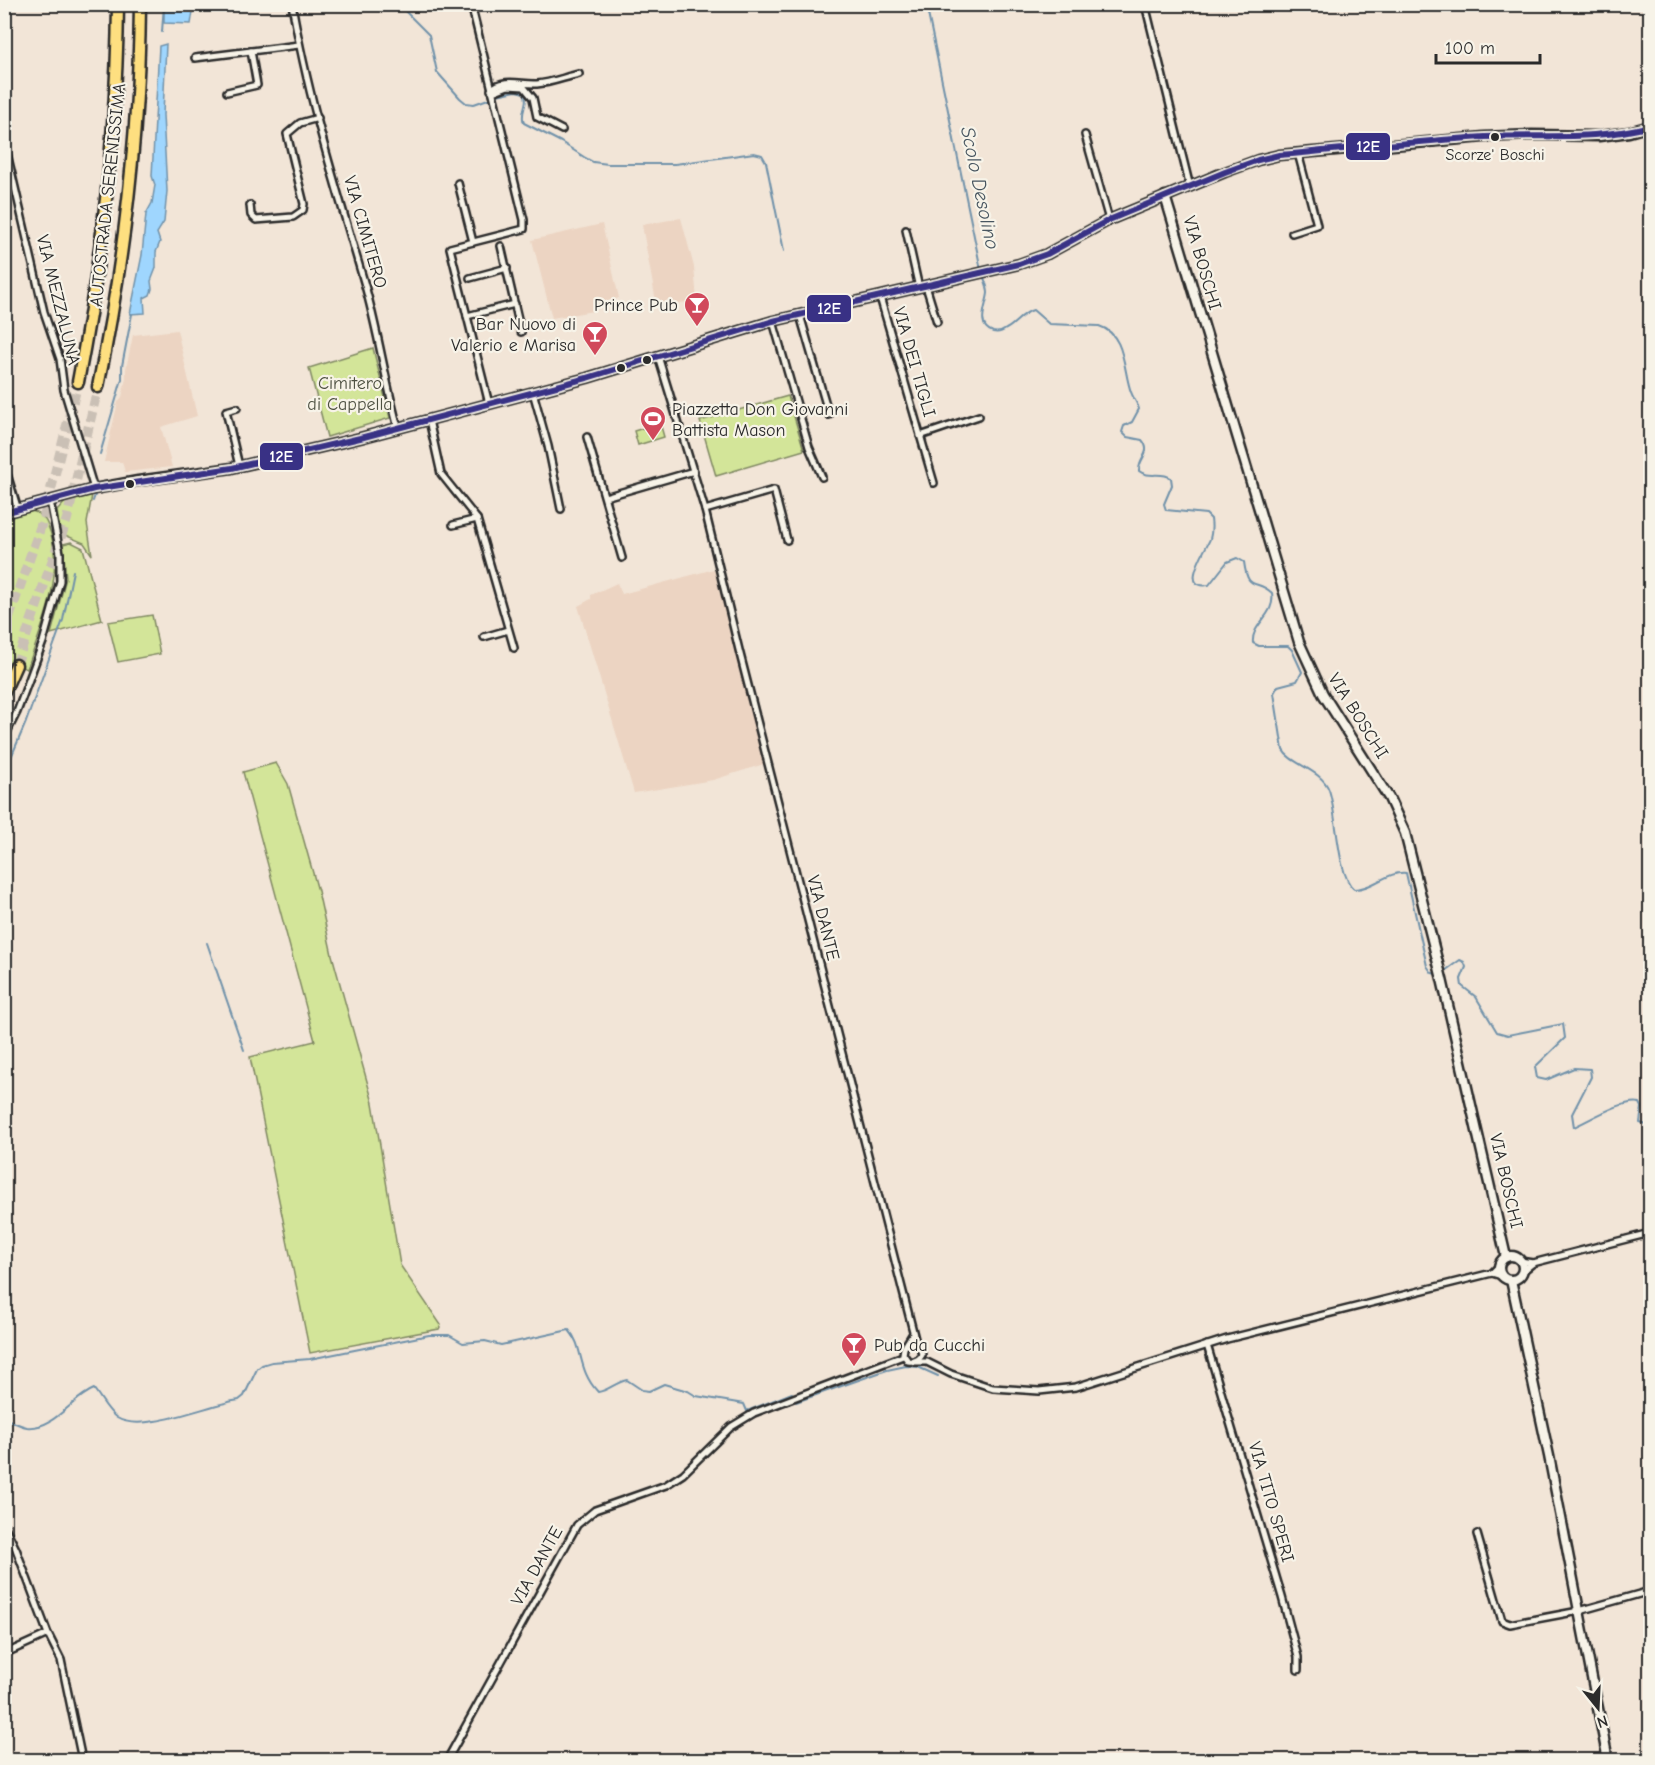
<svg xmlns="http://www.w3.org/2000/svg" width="1655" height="1765" viewBox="0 0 1655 1765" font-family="'Comic Neue',sans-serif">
  <rect width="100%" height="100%" fill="#f2e5d7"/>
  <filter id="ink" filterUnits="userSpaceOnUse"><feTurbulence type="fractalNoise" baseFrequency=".0167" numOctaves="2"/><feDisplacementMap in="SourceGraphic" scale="12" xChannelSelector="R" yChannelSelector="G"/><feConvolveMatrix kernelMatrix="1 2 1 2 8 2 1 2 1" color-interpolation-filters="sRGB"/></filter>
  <g filter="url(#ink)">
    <g fill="#ecd4c2">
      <polygon points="681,218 694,267 697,300 657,307 642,225"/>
      <polygon points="602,224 619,298 604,302 593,311 552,318 532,240"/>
      <polygon points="177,330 197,416 161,427 172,467 125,472 122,462 104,462 118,402 122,397 126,378 126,369 133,335"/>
      <polygon points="714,569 764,764 713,780 634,793 578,606 591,599 591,595 617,583 622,594"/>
    </g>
    <g fill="#d3e599" stroke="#7f8862" stroke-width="1.5">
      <polygon points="373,348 390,418 327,437 309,368"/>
      <polygon points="788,396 804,450 716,476 700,421"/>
      <polygon points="660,423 664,437 638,445 634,431"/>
      <polygon points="92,495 87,523 92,555 84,543 60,533 57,511 66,501"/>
      <path d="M32,511C45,515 47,522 51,534C63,581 42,625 27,669L5,660V518Z"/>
      <polygon points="71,542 83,548 102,620 51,634 66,578 63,544"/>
      <polygon points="152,615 160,654 118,662 108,622"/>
      <polygon points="276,763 288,784 318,891 332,955 373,1103 400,1265 441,1325 439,1329 310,1353 250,1057 315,1041 243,772"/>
    </g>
    <g fill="#9fd6fe" stroke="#7192aa" stroke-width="1.5">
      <polygon points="164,5 194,5 191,24 164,23"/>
      <polygon points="166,44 163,115 167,191 164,222 157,233 160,242 156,252 156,268 151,281 152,289 150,295 144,298 145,313 130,314 142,255 146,214 152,203 155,185 152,176 159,46"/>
    </g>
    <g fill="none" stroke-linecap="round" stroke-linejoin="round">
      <g stroke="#7192aa" stroke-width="2">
        <polyline points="406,4 404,10 429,35 437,72 460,98 466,103 474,104 491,98"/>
        <polyline points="926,4 981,270"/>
        <polyline points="162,32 164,4"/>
        <path d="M497,95L516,91L524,93C530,103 519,112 524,123L561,142L584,157L593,162L608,164H675L754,153L762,155L766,162L784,251"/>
        <path d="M983,275C985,281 988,287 988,293C987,305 975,326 993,332C997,333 1002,332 1006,329C1016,324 1022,313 1033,310L1049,324L1099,326C1126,334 1123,371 1131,392C1133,398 1137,402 1139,409L1132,422L1124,426L1122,432L1127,437L1142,440C1153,453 1138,458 1139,471C1149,479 1161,471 1171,478L1172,485L1164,504L1166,510L1206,514L1211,519C1212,526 1212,532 1210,539C1206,549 1178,590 1209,585L1227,562L1237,558L1244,562C1248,593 1256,578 1272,593C1276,616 1251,623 1253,643L1259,646H1288L1292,650L1302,672L1297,681L1278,686L1274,693L1283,750C1290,764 1321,769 1329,790C1337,812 1337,876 1354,889C1373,889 1387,871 1406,873L1427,966L1432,973L1437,974"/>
        <polyline points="100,454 122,379 122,366 132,314"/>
        <polyline points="93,501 95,495"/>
        <polyline points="4,774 26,722 63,620 73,571"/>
        <polyline points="207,943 244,1050"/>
        <path d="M1442,973L1460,960L1464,962L1466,967L1461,979L1462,986L1476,997L1497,1032L1508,1035L1563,1024L1565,1038L1535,1067L1537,1078L1546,1080L1574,1068L1590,1069L1591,1077L1572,1114L1574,1127C1590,1120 1623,1099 1640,1103L1642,1107L1640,1123L1650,1126"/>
        <polyline points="796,1402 887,1370 906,1366 918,1367 938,1376"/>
        <path d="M4,1418C12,1421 20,1426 27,1427C54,1430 71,1398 94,1389C101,1398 108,1412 117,1418C143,1434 209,1404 239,1400L244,1396L257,1369L262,1365L272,1362L310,1359L429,1335H449L463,1343L485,1341L501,1345L569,1330C584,1347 577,1370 598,1392C608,1391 616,1382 627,1380L642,1390L649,1391L664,1384L688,1391L696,1396L744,1404L747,1411L792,1393"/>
      </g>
      <g stroke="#cac0b5" stroke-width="10" stroke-dasharray="10 5" stroke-linecap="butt">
        <polyline points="4,632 44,517 78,382"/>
        <polyline points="16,665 67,519 98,387"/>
      </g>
      <defs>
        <g id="street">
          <path d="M292,4C308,99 337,190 364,282C378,330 385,380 398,428"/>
          <polyline points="471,4 524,220 524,229 450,248 489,404"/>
          <polyline points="1145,4 1190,187"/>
          <polyline points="195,58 299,45"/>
          <path d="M491,90C504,77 521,85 537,84C551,83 565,77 579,74"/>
          <polyline points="227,92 257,85 251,51"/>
          <polyline points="493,92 508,86 524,87 533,98 537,117 562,130"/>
          <polyline points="4,116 6,149 44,312 60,359 64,390 94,489"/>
          <polyline points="1085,135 1109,220"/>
          <polyline points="458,183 473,242"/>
          <polyline points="250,205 251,215 256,220 293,217 303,210 304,204 287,134 300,123 318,118"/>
          <polyline points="906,230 919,288"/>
          <polyline points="1292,233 1317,225 1298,153"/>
          <polyline points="501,246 521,332"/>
          <polyline points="470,278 507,268"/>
          <polyline points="926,286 937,322"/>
          <polyline points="880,297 934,483"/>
          <polyline points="800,315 829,415"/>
          <polyline points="467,316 515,304"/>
          <polyline points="773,321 809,447 822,477"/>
          <polyline points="658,356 705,510 739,650 916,1343"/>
          <polyline points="533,392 548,446 561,509"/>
          <polyline points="237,408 226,411 239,466"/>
          <polyline points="429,420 441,474 477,519 514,648"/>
          <polyline points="920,436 979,416"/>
          <polyline points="587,437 622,558"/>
          <polyline points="4,464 18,510"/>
          <polyline points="605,497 694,471"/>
          <polyline points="705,510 774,490 787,540"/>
          <polyline points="453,525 477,519"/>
          <polyline points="484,637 508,630"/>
          <polyline points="4,738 17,712 43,642 60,581 60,553 50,501"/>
          <polyline points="1520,1261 1533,1263 1650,1233"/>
          <polyline points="1523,1271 1533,1263"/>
          <polyline points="1492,1273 1502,1276"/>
          <path d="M906,1345L912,1343L920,1346L922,1355C919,1360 915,1362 908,1361L903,1354L904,1348L913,1333"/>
          <polyline points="1207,1345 1282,1597 1298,1657 1298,1670"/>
          <polyline points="914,1362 927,1362 951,1374 993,1388 1039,1391 1076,1387 1227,1339 1492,1273 1499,1266"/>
          <polyline points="4,1525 16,1549 48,1634"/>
          <polyline points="1477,1534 1502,1621 1510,1624 1579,1611 1650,1591"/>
          <polyline points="4,1654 48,1634 61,1660 82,1760"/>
          <polyline points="447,1760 577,1525 595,1510 666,1485 683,1474 731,1427 754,1413 903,1356"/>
        </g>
        <g id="secondary">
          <polyline points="1165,196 1299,642 1323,694 1389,798 1405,833 1442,979 1506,1257"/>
          <polyline points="4,513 94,489 138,481 232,468 360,438 587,378 773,321 1019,264 1047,254 1109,220 1225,172 1258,160 1279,155 1484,137 1532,135 1599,136 1629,132 1650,126"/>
          <circle cx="1511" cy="1268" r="12"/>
          <polyline points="1511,1280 1549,1456 1608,1760"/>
        </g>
        <g id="highway">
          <path d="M78,382C102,257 117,132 118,4"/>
          <path d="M98,387C124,261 139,133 140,4"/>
          <polyline points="4,692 16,665"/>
        </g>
      </defs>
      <use href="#street" stroke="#2b2b2b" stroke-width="10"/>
      <use href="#secondary" stroke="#2b2b2b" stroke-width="13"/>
      <use href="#highway" stroke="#2b2b2b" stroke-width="15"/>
      <use href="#street" stroke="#f7f3e8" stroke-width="5"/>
      <use href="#secondary" stroke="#f7f3e8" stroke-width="8"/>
      <use href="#highway" stroke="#fedf80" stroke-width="10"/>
      <defs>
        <path id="bus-1" d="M4,513L94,489L232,468L360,438L587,378L773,321L1019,264L1047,254L1109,220L1225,172L1258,160L1279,155C1348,149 1417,141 1485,137C1541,134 1596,141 1650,126"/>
      </defs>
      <use href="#bus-1" stroke="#f7f3e8" stroke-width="10"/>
      <use href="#bus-1" stroke="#393185" stroke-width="6"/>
    </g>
  </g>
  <defs>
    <symbol id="bar-pin" viewBox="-11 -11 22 30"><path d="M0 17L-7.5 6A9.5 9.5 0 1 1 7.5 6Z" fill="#d1495b" stroke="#f7f3e8"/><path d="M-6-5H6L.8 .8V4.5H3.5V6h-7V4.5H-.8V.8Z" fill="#fff"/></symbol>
    <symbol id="stadium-pin" viewBox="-11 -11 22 30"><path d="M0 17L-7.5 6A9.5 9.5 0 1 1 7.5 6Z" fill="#d1495b" stroke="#f7f3e8"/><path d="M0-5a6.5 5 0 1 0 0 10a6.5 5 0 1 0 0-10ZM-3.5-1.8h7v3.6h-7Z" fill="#fff"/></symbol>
  </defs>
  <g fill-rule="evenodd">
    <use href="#bar-pin" x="682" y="290" width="30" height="40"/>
    <use href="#bar-pin" x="580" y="319" width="30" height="40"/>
    <use href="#stadium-pin" x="638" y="404" width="30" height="40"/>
    <use href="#bar-pin" x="839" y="1330" width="30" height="40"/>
  </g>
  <g fill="#2b2b2b" stroke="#f7f3e8" stroke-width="2">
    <circle cx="1495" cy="137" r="5"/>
    <circle cx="647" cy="360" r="5"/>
    <circle cx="621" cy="368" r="5"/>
    <circle cx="130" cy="484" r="5"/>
  </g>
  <g text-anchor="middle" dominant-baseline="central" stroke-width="4.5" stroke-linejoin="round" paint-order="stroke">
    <g font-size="16" fill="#2b2b2b" stroke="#f7f3e8">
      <text x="1495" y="155">Scorze' Boschi</text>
    </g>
    <g font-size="18" fill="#2b2b2b" stroke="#f7f3e8">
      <text transform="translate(108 195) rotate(-84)">AUTOSTRADA SERENISSIMA</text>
      <text transform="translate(365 232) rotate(74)">VIA CIMITERO</text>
      <text transform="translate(1202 263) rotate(74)">VIA BOSCHI</text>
      <text transform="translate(58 300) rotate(76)">VIA MEZZALUNA</text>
      <text transform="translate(914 362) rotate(74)">VIA DEI TIGLI</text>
      <text transform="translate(1358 716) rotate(58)">VIA BOSCHI</text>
      <text transform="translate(823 918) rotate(76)">VIA DANTE</text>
      <text transform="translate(1506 1181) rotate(77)">VIA BOSCHI</text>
      <text transform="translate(1271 1502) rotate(74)">VIA TITO SPERI</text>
      <text transform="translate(537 1566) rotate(-61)">VIA DANTE</text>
    </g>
    <g font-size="18" fill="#2b2b2b" stroke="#f7f3e8" text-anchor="end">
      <text x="678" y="305">Prince Pub</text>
      <text x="576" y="324">Bar Nuovo di<tspan x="576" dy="21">Valerio e Marisa</tspan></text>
      <text x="672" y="409" text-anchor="start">Piazzetta Don Giovanni<tspan x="672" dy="21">Battista Mason</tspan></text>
      <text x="874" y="1345" text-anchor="start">Pub da Cucchi</text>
    </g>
    <g font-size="18" fill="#4d5041" stroke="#f7f3e8">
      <text x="350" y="383">Cimitero<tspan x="350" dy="21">di Cappella</tspan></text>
    </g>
    <g font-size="20" font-style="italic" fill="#485660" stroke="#f7f3e8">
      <text transform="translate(980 188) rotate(78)">Scolo Desolino</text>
    </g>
  </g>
  <g stroke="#f7f3e8" stroke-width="2">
    <rect x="1345" y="132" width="46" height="29" rx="6" fill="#393185"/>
    <rect x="806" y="294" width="46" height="29" rx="6" fill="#393185"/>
    <rect x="259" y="442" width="45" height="29" rx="6" fill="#393185"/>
  </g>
  <g font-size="16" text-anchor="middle" font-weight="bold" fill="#fff">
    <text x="1368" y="152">12E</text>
    <text x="829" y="314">12E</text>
    <text x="281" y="462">12E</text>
  </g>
  <rect width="1655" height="1765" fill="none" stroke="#f7f3e8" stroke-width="24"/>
  <rect x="12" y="12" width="1631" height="1741" fill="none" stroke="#2b2b2b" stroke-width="2" filter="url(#ink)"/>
  <g transform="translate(1598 1708) rotate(162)" stroke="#f7f3e8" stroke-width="4.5" paint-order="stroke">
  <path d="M0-4.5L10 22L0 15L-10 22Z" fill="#2b2b2b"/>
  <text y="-9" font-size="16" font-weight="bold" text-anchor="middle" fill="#2b2b2b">N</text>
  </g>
  <path d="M1436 54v9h104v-9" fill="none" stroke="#2b2b2b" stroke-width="3"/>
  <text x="1445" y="54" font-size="18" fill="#2b2b2b" stroke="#f7f3e8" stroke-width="4.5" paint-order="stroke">100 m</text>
</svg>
